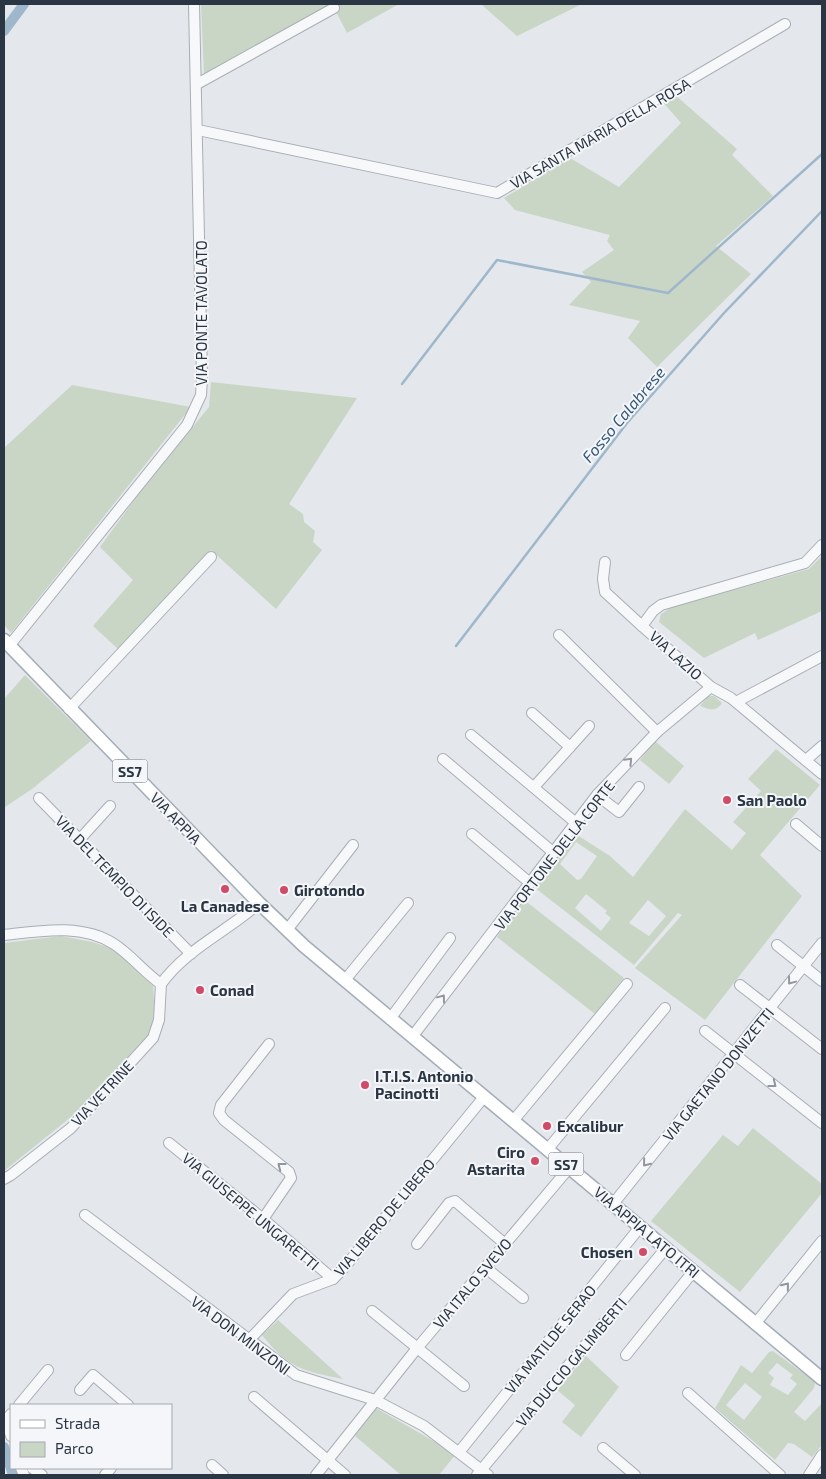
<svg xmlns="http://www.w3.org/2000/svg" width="826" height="1479" viewBox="0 0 826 1479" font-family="'Exo 2',sans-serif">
  <rect width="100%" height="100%" fill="#e4e7ec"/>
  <g fill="#cad6c5" fill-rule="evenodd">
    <polygon points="201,4 399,4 347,33 333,6 204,75"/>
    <polygon points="481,4 582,4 517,36"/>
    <polygon points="674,94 737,149 732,155 773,196 716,246 751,274 657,367 628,338 640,321 569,305 591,282 582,272 614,250 607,241 610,235 515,210 504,198 570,158 619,187 681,123 662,101"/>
    <polygon points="211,382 357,398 289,504 303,514 304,522 315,531 313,542 322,550 276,609 211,550 118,649 93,626 133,580 100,547 143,488 209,407"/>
    <polygon points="72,385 191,407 11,633 4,625 4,448"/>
    <polygon points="822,556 822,611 758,640 755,633 704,658 659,622 661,614 672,607 809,569"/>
    <polygon points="25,675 91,741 32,789 5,807 4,845 4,699"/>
    <path d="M708,696H714L722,703C716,712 710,710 700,706Z"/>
    <polygon points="655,741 684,766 669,784 640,760"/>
    <path d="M776,749L820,785L760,855L802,896L705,1020L635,968L682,915L678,913L634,965L534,887L574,833L610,856L633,877L685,809L732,850L746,833L733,822L761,791L748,779ZM576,842L597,856L581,879L577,880L560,864ZM586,894L607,911L605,913L611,918L601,931L575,908ZM648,900L666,916L649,936L629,923Z"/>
    <polygon points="523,899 624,978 595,1014 497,937"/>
    <polygon points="61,936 92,942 115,949 153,984 155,1017 150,1033 71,1117 4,1171 4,943"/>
    <polygon points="753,1128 822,1184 822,1193 740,1292 651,1221 723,1135 738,1146"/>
    <path d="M278,1320L343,1379C303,1371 288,1368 262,1335Z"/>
    <path d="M773,1351L815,1382L814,1388L794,1412L805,1421L822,1403V1445L812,1457L794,1444L788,1443L775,1460L715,1408L741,1365L752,1373L769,1352ZM777,1363L793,1375L790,1378L797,1384L788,1395L770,1385L774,1378L768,1373ZM745,1383L762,1397L744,1420L726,1405Z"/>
    <polygon points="586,1356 619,1387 581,1437 562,1422 575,1405 557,1390"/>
    <polygon points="376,1408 456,1454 439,1475 401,1475 355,1436"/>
  </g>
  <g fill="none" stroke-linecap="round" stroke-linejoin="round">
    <g stroke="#9fb7cb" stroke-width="2.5">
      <polyline points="402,384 497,260 668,293 822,154"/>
      <polyline points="456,646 627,423 724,313 822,211"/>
    </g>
    <g stroke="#9fb7cb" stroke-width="10">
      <polyline points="4,31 24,4"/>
      <polyline points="4,1447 13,1475"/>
    </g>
    <defs>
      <g id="minor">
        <polyline points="197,84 334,8"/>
        <polyline points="198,130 497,193 785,24"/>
        <polyline points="822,545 805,563 661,605 653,611 642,626 711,687 731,698 822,774"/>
        <polyline points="605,562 603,579 605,592 642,626"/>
        <polyline points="559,635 657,732"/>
        <polyline points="9,646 187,425 201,395 202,378 194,4"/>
        <polyline points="736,702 822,656"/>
        <polyline points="69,709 211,557"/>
        <polyline points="532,713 570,747"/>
        <polyline points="471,735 576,823"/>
        <polyline points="443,759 554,853"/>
        <polyline points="806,760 822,746"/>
        <polyline points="534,787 589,726"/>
        <polyline points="597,795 619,812 639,787"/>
        <polyline points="39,798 191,954"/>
        <polyline points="796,824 822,846"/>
        <polyline points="472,834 530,883"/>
        <polyline points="80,839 110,806"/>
        <polyline points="287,930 353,845"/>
        <path d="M4,935C39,931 82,923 114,944C131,955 144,972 161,984"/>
        <polyline points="777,945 822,981"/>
        <polyline points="345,980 408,903"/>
        <path d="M161,984C186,949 228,931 259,903"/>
        <polyline points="740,985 822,1049"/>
        <polyline points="390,1019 450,938"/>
        <polyline points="705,1031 822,1123"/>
        <polyline points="412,1037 597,795 657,732 711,687"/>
        <polyline points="513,1121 627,984"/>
        <polyline points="169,1143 263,1219 333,1279"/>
        <polyline points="547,1150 665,1008"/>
        <polyline points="4,1179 11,1175 71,1128 153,1038 159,1020 161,984"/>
        <polyline points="613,1204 822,943"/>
        <polyline points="85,1215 296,1375 375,1400 424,1426 488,1475"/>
        <polyline points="263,1219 291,1178 289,1172 224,1120 219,1113 221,1105 269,1044"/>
        <polyline points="417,1244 449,1203 455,1201 505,1244"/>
        <polyline points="486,1268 523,1298"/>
        <polyline points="372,1311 464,1386"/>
        <polyline points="755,1324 822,1241"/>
        <polyline points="249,1340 293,1294 333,1279 343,1269 484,1097"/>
        <polyline points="626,1355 688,1278 695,1272"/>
        <polyline points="80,1390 93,1375 128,1405"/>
        <polyline points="688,1393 780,1475"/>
        <polyline points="254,1397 345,1475"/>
        <polyline points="19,1405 48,1370"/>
        <polyline points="11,1414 6,1420 11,1436"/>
        <polyline points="603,1448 635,1475"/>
        <polyline points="460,1451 640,1227"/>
        <polyline points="212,1465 223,1475"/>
        <polyline points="21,1468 24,1475"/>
        <polyline points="32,1468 42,1475"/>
        <polyline points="105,1475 111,1468"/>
        <polyline points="316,1475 418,1347 570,1167"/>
        <polyline points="477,1475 666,1248"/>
        <polyline points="809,1475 822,1455"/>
      </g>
      <polyline id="major" points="4,640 259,903 304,946 822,1379"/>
    </defs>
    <use href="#minor" stroke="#a9aeb6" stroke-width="12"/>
    <use href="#major" stroke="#a3acb7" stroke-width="15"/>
    <use href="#minor" stroke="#f7f8fa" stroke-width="10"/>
    <use href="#major" stroke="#fff" stroke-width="12"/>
  </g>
  <defs><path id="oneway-chevron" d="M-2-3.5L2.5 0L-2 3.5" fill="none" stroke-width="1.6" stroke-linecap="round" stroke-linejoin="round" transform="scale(1.25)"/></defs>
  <g stroke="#91979f">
    <use href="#oneway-chevron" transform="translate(629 761) rotate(-46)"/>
    <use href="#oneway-chevron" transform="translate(791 981) rotate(127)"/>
    <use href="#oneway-chevron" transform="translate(442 998) rotate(-53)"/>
    <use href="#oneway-chevron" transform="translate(773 1084) rotate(38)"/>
    <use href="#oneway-chevron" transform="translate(646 1163) rotate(129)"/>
    <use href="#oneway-chevron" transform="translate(281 1166) rotate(-142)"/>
    <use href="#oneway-chevron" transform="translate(786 1286) rotate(-51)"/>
  </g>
  <g fill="#cf4b67" stroke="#f4f6f9" stroke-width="2">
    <circle cx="727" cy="800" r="5"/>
    <circle cx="225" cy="889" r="5"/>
    <circle cx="284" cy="890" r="5"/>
    <circle cx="200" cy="990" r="5"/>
    <circle cx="365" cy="1085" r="5"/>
    <circle cx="547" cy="1126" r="5"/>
    <circle cx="535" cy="1161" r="5"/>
    <circle cx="643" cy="1252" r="5"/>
  </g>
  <g text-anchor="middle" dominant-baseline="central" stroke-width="4" stroke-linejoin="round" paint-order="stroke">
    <g fill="#f4f6f9" stroke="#67707a" stroke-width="1">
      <rect x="112.5" y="759.5" width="35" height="23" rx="4"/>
      <rect x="548.5" y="1152.5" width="35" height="23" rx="4"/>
    </g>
    <g font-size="14" font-weight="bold" fill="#2b3644">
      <text x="130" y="771">SS7</text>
      <text x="566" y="1164">SS7</text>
    </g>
    <g font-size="15" fill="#2b3644" stroke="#f4f6f9">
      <text transform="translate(600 133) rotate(-30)">VIA SANTA MARIA DELLA ROSA</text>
      <text transform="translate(201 313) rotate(-90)">VIA PONTE TAVOLATO</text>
      <text transform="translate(676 655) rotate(42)">VIA LAZIO</text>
      <text transform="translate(176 818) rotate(46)">VIA APPIA</text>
      <text transform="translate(554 855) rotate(-52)">VIA PORTONE DELLA CORTE</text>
      <text transform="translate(115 876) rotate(46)">VIA DEL TEMPIO DI ISIDE</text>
      <text transform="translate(718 1074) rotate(-51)">VIA GAETANO DONIZETTI</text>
      <text transform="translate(102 1093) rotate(-47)">VIA VETRINE</text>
      <text transform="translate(251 1211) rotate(40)">VIA GIUSEPPE UNGARETTI</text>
      <text transform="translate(384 1217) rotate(-50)">VIA LIBERO DE LIBERO</text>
      <text transform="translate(647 1232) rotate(40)">VIA APPIA LATO ITRI</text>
      <text transform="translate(472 1283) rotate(-50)">VIA ITALO SVEVO</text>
      <text transform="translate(241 1335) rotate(37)">VIA DON MINZONI</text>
      <text transform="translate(550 1339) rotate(-51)">VIA MATILDE SERAO</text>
      <text transform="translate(571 1362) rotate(-50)">VIA DUCCIO GALIMBERTI</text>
    </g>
    <g font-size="15" font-weight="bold" fill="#2b3644" stroke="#f4f6f9" text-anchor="start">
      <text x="737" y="800">San Paolo</text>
      <text x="294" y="890">Girotondo</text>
      <text x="225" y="906" text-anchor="middle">La Canadese</text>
      <text x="210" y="990">Conad</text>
      <text x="375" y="1076">I.T.I.S. Antonio<tspan x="375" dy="17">Pacinotti</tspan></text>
      <text x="557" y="1126">Excalibur</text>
      <text x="525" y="1152" text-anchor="end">Ciro<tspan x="525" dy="17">Astarita</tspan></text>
      <text x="633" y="1252" text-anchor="end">Chosen</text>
    </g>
    <g font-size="16" font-style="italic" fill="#355879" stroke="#f4f6f9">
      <text transform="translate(623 414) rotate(-50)">Fosso Calabrese</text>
    </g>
  </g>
  <rect width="826" height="1479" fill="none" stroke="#2b3644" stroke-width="10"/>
  <rect x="10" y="1404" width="162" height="65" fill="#f4f6f9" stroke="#a4a9b1"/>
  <rect x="20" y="1420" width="25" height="8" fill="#ffffff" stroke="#a4a9b1"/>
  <text x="55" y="1429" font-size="15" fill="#2b3644">Strada</text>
  <rect x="20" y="1442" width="25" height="15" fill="#cad6c5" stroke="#a4a9b1"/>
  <text x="55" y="1454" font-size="15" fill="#2b3644">Parco</text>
</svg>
